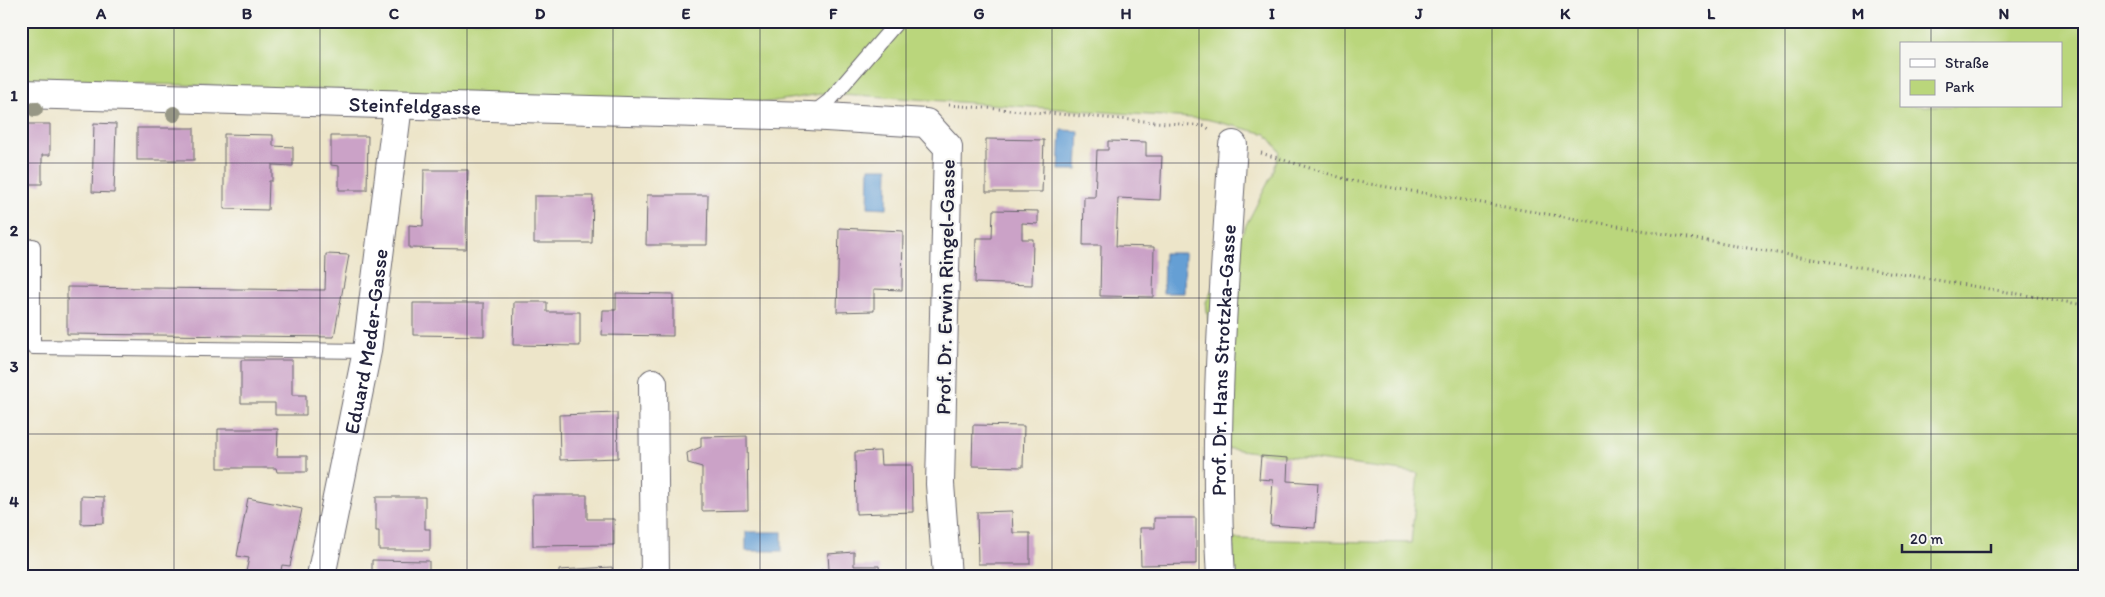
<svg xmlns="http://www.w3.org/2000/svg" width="2105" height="597" viewBox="0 0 2105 597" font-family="Itim,sans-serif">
  <rect width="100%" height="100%" fill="#f6f6f2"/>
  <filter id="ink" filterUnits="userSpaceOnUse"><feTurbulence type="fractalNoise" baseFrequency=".02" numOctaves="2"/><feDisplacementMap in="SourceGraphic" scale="10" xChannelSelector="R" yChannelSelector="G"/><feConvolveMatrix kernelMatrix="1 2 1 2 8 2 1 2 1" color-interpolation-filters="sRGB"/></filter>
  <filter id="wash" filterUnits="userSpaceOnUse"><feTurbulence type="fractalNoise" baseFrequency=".0096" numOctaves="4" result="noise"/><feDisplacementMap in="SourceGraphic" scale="20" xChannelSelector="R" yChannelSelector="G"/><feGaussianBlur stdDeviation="1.12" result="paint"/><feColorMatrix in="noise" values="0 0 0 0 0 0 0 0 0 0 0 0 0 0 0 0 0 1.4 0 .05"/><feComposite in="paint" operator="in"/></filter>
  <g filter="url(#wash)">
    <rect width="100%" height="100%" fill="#ede5c9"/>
    <path fill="#bad67b" stroke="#6e7c5b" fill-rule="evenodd" d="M21,21H2084V576H1234L1233,539L1411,543L1418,473L1224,448L1206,302L1272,175L1280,151L1266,134L1206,119L827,93L763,103L21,80ZM1901,44H2061V106H1901Z"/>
    <g fill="#659fd4" stroke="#446088">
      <polygon points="1061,130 1079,131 1077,170 1059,170"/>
      <polygon points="869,168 888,168 887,208 868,207"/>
      <polygon points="1164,253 1185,253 1184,293 1163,293"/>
      <rect x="746" y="532" width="36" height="19"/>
    </g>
    <g id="blocks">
      <g fill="#cba2c7">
        <polygon points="94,123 116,124 114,193 92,192"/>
        <polygon points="21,124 50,124 50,155 42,155 42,184 21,184"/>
        <rect x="137" y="128" width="57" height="32"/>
        <polygon points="224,134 273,135 273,146 293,147 293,166 272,165 272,181 269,181 268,210 224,209"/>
        <polygon points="331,136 368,136 367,190 339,190 339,166 331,165"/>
        <polygon points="986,139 1044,140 1042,192 986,192"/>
        <polygon points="1108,141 1146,142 1146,156 1162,156 1160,200 1118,198 1116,246 1154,247 1153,297 1100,296 1101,245 1083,245 1084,197 1095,197 1097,150 1108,150"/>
        <polygon points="424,170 468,170 466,249 409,248 409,225 423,226"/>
        <polygon points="647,195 708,195 707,245 646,245"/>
        <polygon points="534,196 593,196 592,243 534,243"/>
        <polygon points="993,210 1038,211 1038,224 1022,223 1022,239 1033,239 1032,285 975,283 976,238 992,238"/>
        <polygon points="839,228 903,231 902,290 874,289 874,311 837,312"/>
        <polygon points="326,254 349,255 334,337 67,334 67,287 325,290"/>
        <polygon points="616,293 673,294 673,336 602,335 603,310 616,310"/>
        <polygon points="514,302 547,302 547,312 580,312 580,346 513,345"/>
        <polygon points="413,303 484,303 484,336 413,335"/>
        <polygon points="241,360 292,360 292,395 306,395 306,415 275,415 275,403 241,403"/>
        <polygon points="617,413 618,458 560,460 559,415"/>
        <polygon points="973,425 1024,426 1023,467 972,466"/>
        <polygon points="218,429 278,429 277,456 307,456 307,472 277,472 276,468 218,468"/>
        <polygon points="747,436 748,510 702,511 702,467 688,463 687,453 701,447 701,437"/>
        <polygon points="880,451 881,465 912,465 913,512 856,514 855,452"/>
        <polygon points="1261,456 1288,458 1287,481 1318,483 1315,528 1270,525 1273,480 1259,479"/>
        <polygon points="532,495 587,495 587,519 614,519 614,545 533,546"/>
        <polygon points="81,496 104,497 104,523 81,524"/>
        <polygon points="376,497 425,497 425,529 430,529 430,550 379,550 379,531 376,531"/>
        <polygon points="248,498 302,509 290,566 282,565 280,576 245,576 249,558 237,556"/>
        <polygon points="1012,511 1013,533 1030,533 1030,564 978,564 977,512"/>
        <polygon points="1154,518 1196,518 1196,564 1141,565 1140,528 1154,528"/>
        <polygon points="854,552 854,566 879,566 880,576 821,576 821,570 829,570 828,554"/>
        <polygon points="372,560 429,561 429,576 372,576"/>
        <polygon points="612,567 613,576 559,576 559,570"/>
        <rect x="703" y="573" width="45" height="3"/>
      </g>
    </g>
  </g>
  <g filter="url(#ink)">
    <use href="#blocks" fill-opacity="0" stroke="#69666d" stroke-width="1"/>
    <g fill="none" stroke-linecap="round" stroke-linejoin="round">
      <defs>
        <g id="lane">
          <polyline points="812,114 829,101 898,21"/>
          <polyline points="33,246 33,347 367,351"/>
        </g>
        <g id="street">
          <path id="s1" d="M21,94L809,116L926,123L948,147L940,484L947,576"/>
          <polyline points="653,383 655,576"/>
          <path id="s2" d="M321,576L367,351L398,105"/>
          <path id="s3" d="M1221,576C1212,432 1224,288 1233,145"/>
        </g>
      </defs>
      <use href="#lane" stroke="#69666d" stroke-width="16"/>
      <use href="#street" stroke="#69666d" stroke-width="30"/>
      <g stroke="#69666d" stroke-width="3" stroke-dasharray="1 4" stroke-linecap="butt">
        <polyline points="949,105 1204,126 1211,130"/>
        <polyline points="1261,153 1352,181 2084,305"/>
      </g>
      <use href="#lane" stroke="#fff" stroke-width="14"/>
      <use href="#street" stroke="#fff" stroke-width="28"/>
    </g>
    <g fill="#979785">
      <circle cx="35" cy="109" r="8"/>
      <circle cx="174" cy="114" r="8"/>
    </g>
  </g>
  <path fill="none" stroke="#22223b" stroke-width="1" stroke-opacity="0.55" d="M174,21V576M320,21V576M467,21V576M613,21V576M760,21V576M906,21V576M1052,21V576M1199,21V576M1345,21V576M1492,21V576M1638,21V576M1785,21V576M1931,21V44M1931,106V576M21,163H2084M21,298H2084M21,434H2084"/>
  <g text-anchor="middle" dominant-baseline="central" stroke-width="4.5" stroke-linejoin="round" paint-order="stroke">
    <g font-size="21" fill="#22223b" stroke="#f6f6f2">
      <text stroke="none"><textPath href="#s1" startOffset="394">Steinfeldgasse</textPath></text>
      <text transform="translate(945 287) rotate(-89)">Prof. Dr. Erwin Ringel-Gasse</text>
      <text stroke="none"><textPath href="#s2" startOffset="239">Eduard Meder-Gasse</textPath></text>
      <text stroke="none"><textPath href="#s3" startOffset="216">Prof. Dr. Hans Strotzka-Gasse</textPath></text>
    </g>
  </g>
  <rect width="2105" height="597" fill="none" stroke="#f6f6f2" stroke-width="55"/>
  <rect x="1900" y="42" width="162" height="65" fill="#f6f6f2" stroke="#a1a1a9"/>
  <rect x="1910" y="59" width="25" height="8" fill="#ffffff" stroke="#a1a1a9"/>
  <text x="1945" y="68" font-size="15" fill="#22223b">Straße</text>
  <rect x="1910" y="80" width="25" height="15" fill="#bad67b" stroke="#a1a1a9"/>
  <text x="1945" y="92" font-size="15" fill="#22223b">Park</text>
  <path d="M1902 544v8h89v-8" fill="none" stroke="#22223b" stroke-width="2.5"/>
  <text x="1910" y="544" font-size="15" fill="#22223b" stroke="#f6f6f2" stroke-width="4" paint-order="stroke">20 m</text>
  <rect x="28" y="28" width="2050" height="542" fill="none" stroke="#22223b" stroke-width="2"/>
  <g font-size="16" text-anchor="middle" font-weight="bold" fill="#22223b">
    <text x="101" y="19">A</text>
    <text x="247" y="19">B</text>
    <text x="394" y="19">C</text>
    <text x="540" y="19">D</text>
    <text x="686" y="19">E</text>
    <text x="833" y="19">F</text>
    <text x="979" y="19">G</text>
    <text x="1126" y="19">H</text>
    <text x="1272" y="19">I</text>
    <text x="1419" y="19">J</text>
    <text x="1565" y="19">K</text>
    <text x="1711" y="19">L</text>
    <text x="1858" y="19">M</text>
    <text x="2004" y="19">N</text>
    <text x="14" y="101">1</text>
    <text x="14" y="236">2</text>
    <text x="14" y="372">3</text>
    <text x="14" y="507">4</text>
  </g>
</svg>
